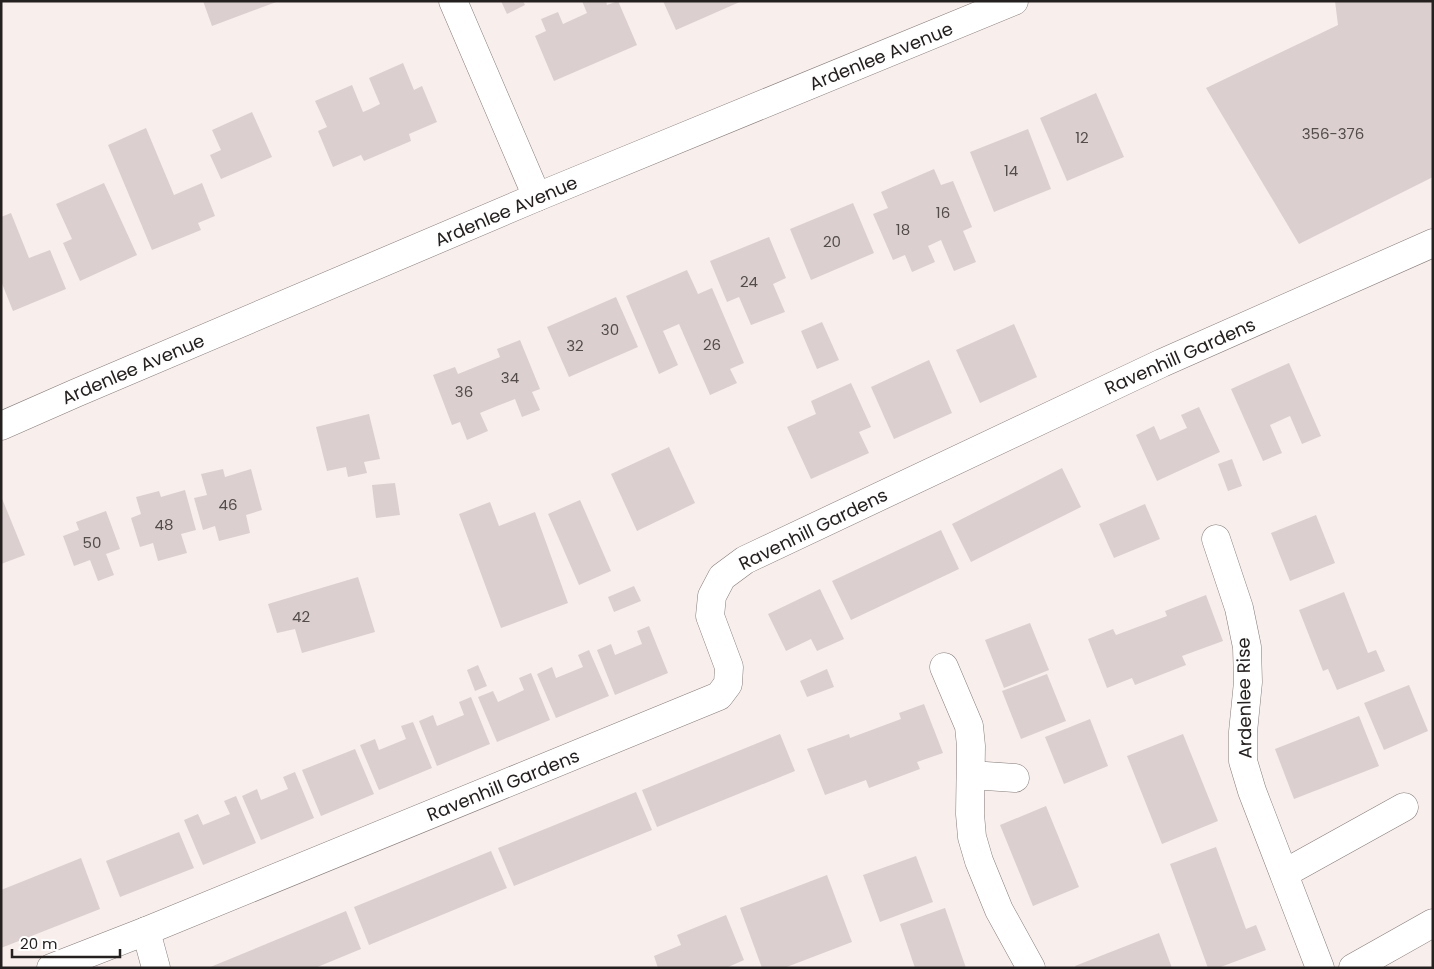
<svg xmlns="http://www.w3.org/2000/svg" width="1434" height="969" viewBox="0 0 1434 969" font-family="Poppins,sans-serif">
  <rect width="100%" height="100%" fill="#f8eeec"/>
  <g fill="#dbd0cf">
    <polygon points="203,1 279,1 212,26"/>
    <polygon points="501,1 523,1 525,5 507,14"/>
    <polygon points="582,1 606,1 607,5 618,1 637,45 554,81 535,36 546,31 541,19 558,12 563,24 587,13"/>
    <polygon points="663,1 742,1 676,30"/>
    <polygon points="1335,1 1433,1 1433,177 1299,244 1206,88 1338,25"/>
    <polygon points="403,63 414,90 422,86 437,122 409,134 411,141 364,161 361,155 333,167 318,131 327,127 315,101 352,85 363,112 370,109 380,104 369,78"/>
    <polygon points="1096,93 1124,157 1067,181 1040,118"/>
    <polygon points="252,112 272,157 221,179 210,155 221,150 212,130"/>
    <polygon points="146,128 174,195 202,183 215,216 198,223 201,230 152,250 108,145"/>
    <polygon points="1028,129 1051,189 994,212 970,152"/>
    <polygon points="934,169 941,185 953,181 972,227 963,231 976,262 954,271 941,240 928,246 935,262 912,272 905,255 893,260 873,214 888,208 881,192"/>
    <polygon points="104,183 137,255 80,281 63,243 72,239 56,204"/>
    <polygon points="853,203 874,253 811,280 790,229"/>
    <polygon points="11,213 29,258 50,250 66,289 13,311 1,281 1,217"/>
    <polygon points="769,237 786,278 773,284 785,312 751,325 739,297 727,302 710,261"/>
    <polygon points="687,270 698,294 712,288 744,363 730,369 737,383 710,395 679,324 663,331 678,365 659,374 626,296"/>
    <polygon points="616,297 638,347 569,377 547,327"/>
    <polygon points="822,322 839,360 817,369 801,331"/>
    <polygon points="1014,324 1037,377 980,403 956,350"/>
    <polygon points="520,340 540,389 532,392 540,410 522,417 515,399 497,406 480,413 488,431 467,440 460,422 452,425 433,375 455,367 458,374 500,357 497,349"/>
    <polygon points="929,360 952,413 894,439 871,387"/>
    <polygon points="1289,363 1321,436 1302,444 1290,416 1270,425 1282,453 1263,461 1231,389"/>
    <polygon points="851,383 871,427 859,432 869,453 811,479 787,427 816,414 811,401"/>
    <polygon points="1199,407 1220,452 1157,481 1136,435 1154,426 1160,440 1187,428 1181,415"/>
    <polygon points="369,414 380,459 364,462 367,473 348,477 346,467 327,471 316,427"/>
    <polygon points="669,447 695,503 637,531 611,474"/>
    <polygon points="1232,459 1242,486 1228,491 1218,464"/>
    <polygon points="1062,468 1081,507 971,562 952,524"/>
    <polygon points="223,469 225,477 251,469 262,510 246,515 250,533 219,541 215,526 203,530 194,498 207,495 201,474"/>
    <polygon points="395,483 400,515 376,518 372,485"/>
    <polygon points="185,490 196,530 181,534 187,553 158,561 153,543 140,547 131,518 141,514 136,497 159,491 161,497"/>
    <polygon points="1,496 25,555 1,564"/>
    <polygon points="580,500 611,571 579,585 548,514"/>
    <polygon points="490,502 499,526 535,512 568,603 501,628 459,514"/>
    <polygon points="1145,504 1160,539 1114,558 1099,524"/>
    <polygon points="106,511 120,549 106,554 114,575 98,581 90,560 74,566 63,536 79,530 76,522"/>
    <polygon points="1316,515 1335,563 1290,581 1271,533"/>
    <polygon points="941,530 959,569 851,620 832,581"/>
    <polygon points="358,577 375,632 302,653 295,629 277,633 268,604"/>
    <polygon points="634,586 641,601 614,612 608,597"/>
    <polygon points="820,589 844,639 817,651 811,639 786,651 768,614"/>
    <polygon points="1344,592 1368,653 1376,650 1385,671 1337,690 1328,669 1323,671 1299,610"/>
    <polygon points="1206,595 1223,641 1182,656 1186,665 1135,685 1132,678 1107,688 1088,639 1113,629 1116,635 1167,616 1165,611"/>
    <polygon points="1030,623 1049,670 1004,688 985,640"/>
    <polygon points="649,626 668,673 615,695 597,650 611,644 615,655 642,644 637,631"/>
    <polygon points="589,650 609,696 556,718 537,674 552,667 556,678 583,667 578,655"/>
    <polygon points="478,665 487,686 475,691 467,670"/>
    <polygon points="827,669 834,687 807,697 800,681"/>
    <polygon points="531,673 550,720 497,742 478,697 493,691 498,702 524,690 519,678"/>
    <polygon points="1047,674 1066,721 1021,739 1002,691"/>
    <polygon points="1409,685 1428,731 1384,750 1364,703"/>
    <polygon points="471,697 490,744 437,766 419,721 433,715 437,726 464,715 459,702"/>
    <polygon points="924,704 943,753 917,762 920,769 869,788 866,780 825,795 807,749 849,734 850,738 901,719 899,713"/>
    <polygon points="1359,716 1379,766 1294,799 1275,749"/>
    <polygon points="1090,719 1108,766 1064,784 1045,737"/>
    <polygon points="413,722 432,768 379,790 360,745 375,739 379,750 406,739 401,726"/>
    <polygon points="780,734 795,771 657,827 642,790"/>
    <polygon points="1183,734 1218,821 1162,844 1127,756"/>
    <polygon points="355,749 374,794 321,816 302,770"/>
    <polygon points="295,772 314,818 261,840 242,796 257,789 261,800 288,789 283,777"/>
    <polygon points="636,792 652,830 514,886 498,848"/>
    <polygon points="236,796 256,843 203,865 184,820 198,814 203,825 230,814 224,801"/>
    <polygon points="1046,806 1079,887 1033,906 1000,825"/>
    <polygon points="179,832 194,868 120,897 106,861"/>
    <polygon points="1216,847 1246,929 1256,925 1266,950 1218,968 1208,968 1170,864"/>
    <polygon points="491,851 507,888 369,945 354,907"/>
    <polygon points="916,856 933,902 880,922 863,875"/>
    <polygon points="81,858 100,909 1,948 1,890"/>
    <polygon points="827,875 852,942 784,968 762,968 740,908"/>
    <polygon points="945,908 966,968 915,968 900,924"/>
    <polygon points="346,911 361,949 315,968 208,968"/>
    <polygon points="726,915 744,960 726,968 658,968 654,956 681,945 677,935"/>
    <polygon points="1159,933 1172,968 1076,968 1075,966"/>
  </g>
  <g fill="none" stroke-linecap="round" stroke-linejoin="round">
    <defs>
      <g id="street">
        <polyline points="453,1 537,197"/>
        <polyline points="1216,539 1239,608 1247,647 1248,682 1243,732 1243,761 1252,791 1320,968"/>
        <polyline points="944,667 969,726 971,746 970,814 972,837 979,861 999,910 1031,968"/>
        <polyline points="971,775 1015,778"/>
        <polyline points="1285,873 1404,807"/>
        <polyline points="146,931 156,968"/>
        <polyline points="51,968 146,931 719,696 728,684 729,667 710,616 712,596 722,577 745,560 1162,363 1433,243"/>
        <polyline points="1353,968 1433,923"/>
      </g>
      <polyline id="secondary" points="1,426 76,393 537,197 1014,1"/>
    </defs>
    <use href="#street" stroke="#857c7a" stroke-width="29"/>
    <use href="#secondary" stroke="#857c7a" stroke-width="29"/>
    <use href="#street" stroke="#fff" stroke-width="28"/>
    <use href="#secondary" stroke="#fff" stroke-width="28"/>
  </g>
  <g text-anchor="middle" dominant-baseline="central" stroke-width="4" stroke-linejoin="round" paint-order="stroke">
    <g font-size="15" fill="#524c4b">
      <text x="1333" y="133">356-376</text>
      <text x="1082" y="137">12</text>
      <text x="1011" y="170">14</text>
      <text x="943" y="212">16</text>
      <text x="903" y="229">18</text>
      <text x="832" y="241">20</text>
      <text x="749" y="281">24</text>
      <text x="610" y="329">30</text>
      <text x="712" y="344">26</text>
      <text x="575" y="345">32</text>
      <text x="510" y="377">34</text>
      <text x="464" y="391">36</text>
      <text x="228" y="504">46</text>
      <text x="164" y="524">48</text>
      <text x="92" y="542">50</text>
      <text x="301" y="616">42</text>
    </g>
    <g font-size="18" fill="#24201f" stroke="#fefefe">
      <text transform="translate(881 56) rotate(-22)">Ardenlee Avenue</text>
      <text transform="translate(506 211) rotate(-23)">Ardenlee Avenue</text>
      <text transform="translate(1180 356) rotate(-24)">Ravenhill Gardens</text>
      <text transform="translate(133 369) rotate(-23)">Ardenlee Avenue</text>
      <text transform="translate(813 529) rotate(-26)">Ravenhill Gardens</text>
      <text transform="translate(1244 698) rotate(-91)">Ardenlee Rise</text>
      <text transform="translate(503 785) rotate(-22)">Ravenhill Gardens</text>
    </g>
  </g>
  <rect width="1434" height="969" fill="none" stroke="#24201f" stroke-width="5"/>
  <path d="M12 949v8h108v-8" fill="none" stroke="#24201f" stroke-width="2.5"/>
  <text x="20" y="949" font-size="15" fill="#24201f" stroke="#fefefe" stroke-width="4" paint-order="stroke">20 m</text>
</svg>
